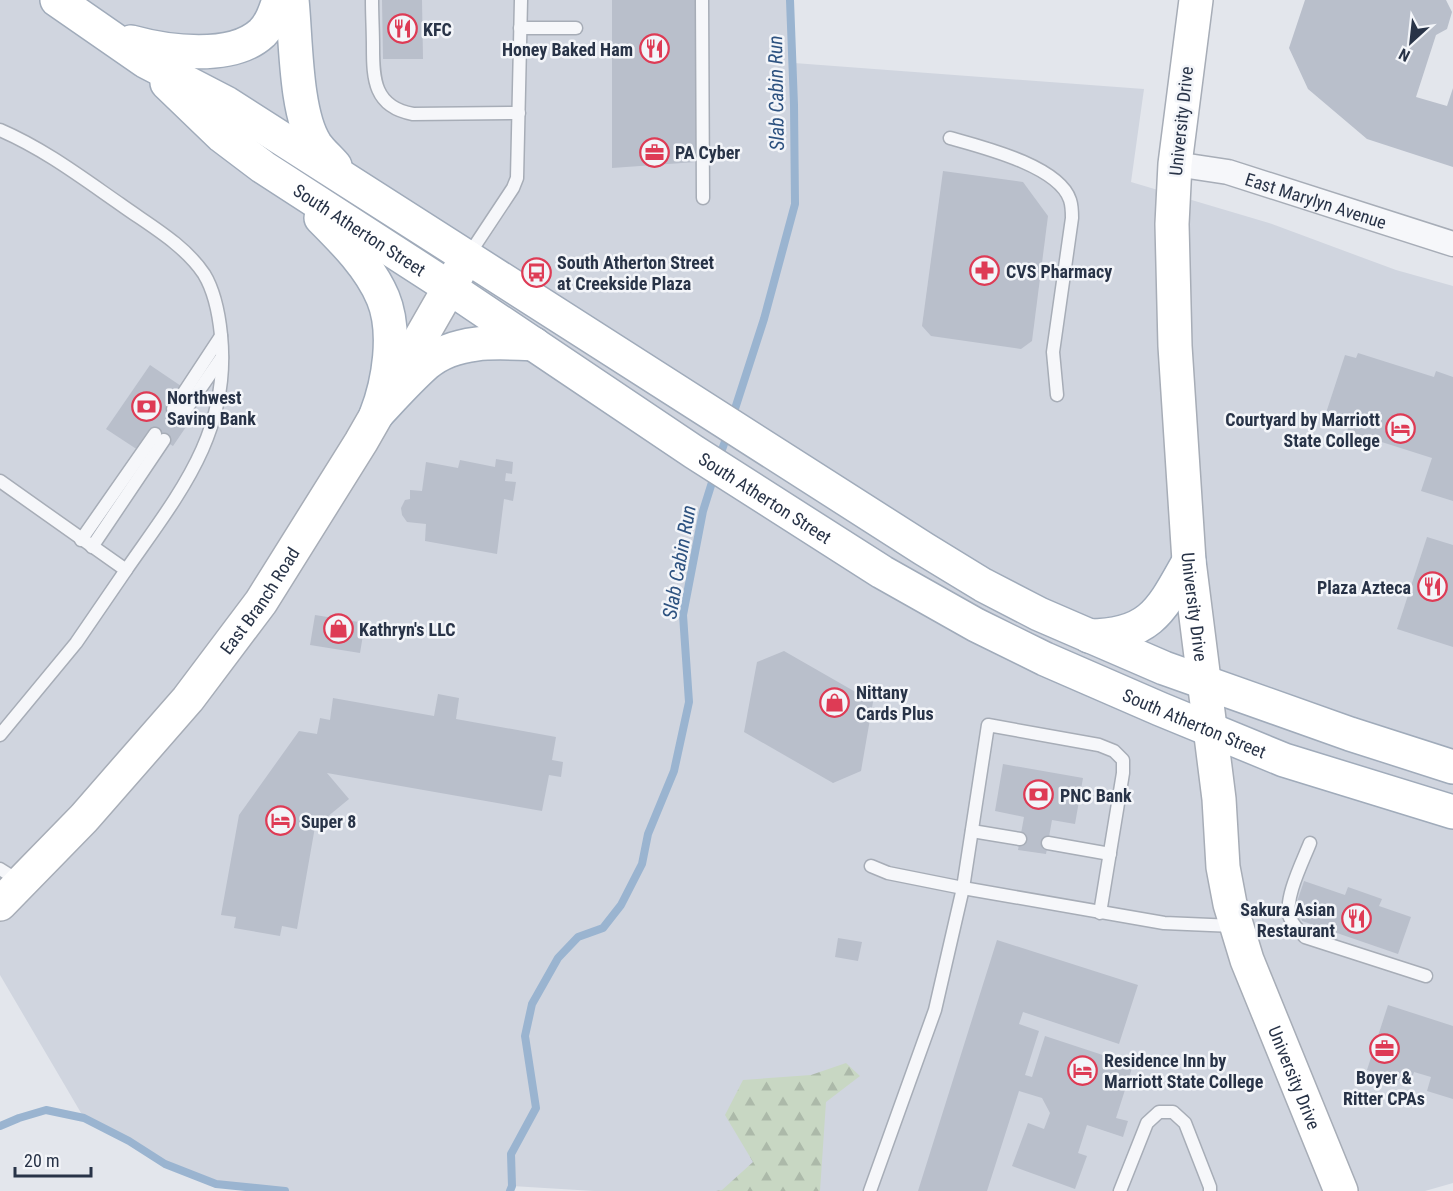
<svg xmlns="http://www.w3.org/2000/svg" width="1453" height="1191" viewBox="0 0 1453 1191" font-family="'Roboto Condensed',sans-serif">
  <defs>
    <pattern id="forest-firs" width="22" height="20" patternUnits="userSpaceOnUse" patternTransform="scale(1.5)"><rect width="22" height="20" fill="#c8d7c3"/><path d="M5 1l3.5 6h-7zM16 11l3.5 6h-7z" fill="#acb9a9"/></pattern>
  </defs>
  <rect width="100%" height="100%" fill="#e3e6ec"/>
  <polygon fill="#d0d5df" points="0,0 790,0 794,63 1144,89 1131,182 1269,223 1396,270 1453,286 1453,1183 1425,1191 594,1191 512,1186 510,1191 285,1191 216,1184 165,1164 129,1141 84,1118 0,975"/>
  <polygon fill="url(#forest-firs)" points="846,1063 860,1076 826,1102 820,1191 716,1191 722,1190 753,1162 725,1115 743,1080 811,1075"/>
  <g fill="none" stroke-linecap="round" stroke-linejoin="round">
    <g stroke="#9ab4d0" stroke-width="8">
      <polyline points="732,418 764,319 795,204 794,105 790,0"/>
      <polyline points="719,458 728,433"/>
      <polyline points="0,1126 19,1118 46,1110 84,1118 129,1141 165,1164 216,1184 285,1191"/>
      <polyline points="510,1191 512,1186 511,1154 536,1108 525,1036 532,1004 558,958 578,937 603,928 621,905 642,864 648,834 674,771 689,702 683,615 703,511 714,476"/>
    </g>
  </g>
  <g fill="#b9bfcb">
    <polygon points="382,0 422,0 423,59 383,59"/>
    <polygon points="612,0 695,0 696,162 612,168"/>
    <polygon points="1305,0 1446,0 1452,12 1447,29 1436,35 1416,97 1447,106 1453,88 1453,167 1367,139 1308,89 1289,48"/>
    <polygon points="943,171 1023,182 1048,216 1032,341 1021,349 931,336 922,326"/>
    <polygon points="1358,353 1434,377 1436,371 1453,377 1453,501 1421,491 1432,458 1347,431 1349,426 1336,422 1338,417 1326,413 1345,355 1356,358"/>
    <polygon points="150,365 181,386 168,406 190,421 173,446 151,432 138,450 106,429"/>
    <polygon points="496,459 513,462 512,474 506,473 505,481 516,482 513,501 504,499 497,554 425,541 426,524 407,522 402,515 401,508 405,500 410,499 410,490 422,491 426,462 458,468 460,460 495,467"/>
    <polygon points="1427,537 1453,545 1453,647 1397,629"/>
    <polygon points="315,615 365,623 360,653 310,645"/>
    <polygon points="784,651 873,702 861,771 833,783 744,732 757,662"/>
    <polygon points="438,694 459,698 456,719 556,737 552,760 563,762 561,777 549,775 542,811 327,773 349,799 315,827 297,929 282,926 280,936 234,928 236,917 221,915 239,815 299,731 317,734 320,718 330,720 333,698 434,716"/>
    <polygon points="1003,764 1083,778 1075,824 1052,820 1046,854 1018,850 1024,817 995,811"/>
    <polygon points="1304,881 1345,895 1348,887 1382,899 1379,906 1411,917 1398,954 1302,921 1296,905"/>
    <polygon points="838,938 862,942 858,961 835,957"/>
    <polygon points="997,940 1138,985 1119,1044 1023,1012 1019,1024 1039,1031 1025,1075 1032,1077 1045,1036 1133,1065 1116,1118 1128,1121 1123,1137 1087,1125 1078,1153 1087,1156 1075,1189 1012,1166 1028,1123 1044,1129 1050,1113 1042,1098 1019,1091 987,1191 918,1191"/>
    <polygon points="1388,1005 1453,1026 1453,1099 1427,1091 1431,1077 1414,1072 1410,1084 1367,1070"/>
  </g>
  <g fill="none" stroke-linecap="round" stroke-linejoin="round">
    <defs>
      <g id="service">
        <path d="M372,0C372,16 373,31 373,47C373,79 374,107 413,114L519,113"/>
        <polyline points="702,0 703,198"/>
        <polyline points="520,28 576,28"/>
        <path d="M0,130C44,149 81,177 120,204C149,225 184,244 204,274C215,292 219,315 221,335C231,433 178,495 126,570L0,481"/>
        <path d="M950,138C982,147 1059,166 1070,200C1072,206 1072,213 1072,218L1053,352L1057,395"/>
        <polyline points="468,256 513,188 517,178 521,0"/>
        <polyline points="173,409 221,336"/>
        <polyline points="182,415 222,357"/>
        <polyline points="81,540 155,434"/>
        <polyline points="92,547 164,440"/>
        <polyline points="0,735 76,643 126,570"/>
        <polyline points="972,831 1020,839"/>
        <polyline points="1048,843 1110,854"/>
        <path d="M1310,843C1303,861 1283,900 1290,918C1293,925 1299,931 1305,937L1426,976"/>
        <polyline points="871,866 888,873 963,888 1164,923 1234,926"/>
        <polyline points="0,869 19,881"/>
        <polyline points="870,1191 935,1010 963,888 988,725 1099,745 1114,751 1123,760 1123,773 1100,913"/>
        <polyline points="1120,1191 1147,1123 1159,1112 1173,1112 1185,1123 1210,1187 1210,1191"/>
      </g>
      <g id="minor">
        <path id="s1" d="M1175,164L1228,172L1453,244"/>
      </g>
      <g id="secondary">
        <path id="s2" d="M1196,0L1175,164L1172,224L1175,346L1189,561L1219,799L1223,867L1230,904L1247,960L1341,1191"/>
        <path id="s3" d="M0,904L84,818L188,699L261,602L361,442L467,257"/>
      </g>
      <g id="primary">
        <polyline points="57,0 145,61 226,103 924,549 983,585 1039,614 1164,668 1350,734 1453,767"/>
        <path d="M292,0C296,38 295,114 316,145C321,152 329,159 335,166"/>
        <path d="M131,42C167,52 232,61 262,33C271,24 275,12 279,0"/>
        <path id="s4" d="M167,83L222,136L263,167L450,288L694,452L882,572L976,625L1045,659L1160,709L1284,760L1453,812"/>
        <path d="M321,218C344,241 370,267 383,298C397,332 389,382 376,415"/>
        <path d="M377,414C393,397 409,379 426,364C455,339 498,342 534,344"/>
        <path d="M1089,636C1151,636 1162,609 1189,561"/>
      </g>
    </defs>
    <use href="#service" stroke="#a7adb7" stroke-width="15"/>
    <use href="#minor" stroke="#a7adb7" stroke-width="27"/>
    <use href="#secondary" stroke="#a7adb7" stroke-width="36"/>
    <use href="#primary" stroke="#a0abba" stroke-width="36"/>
    <use href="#service" stroke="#f6f7fa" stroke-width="12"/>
    <use href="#minor" stroke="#f6f7fa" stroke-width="24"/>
    <use href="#secondary" stroke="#fff" stroke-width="33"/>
    <use href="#primary" stroke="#fff" stroke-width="33"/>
  </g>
  <defs>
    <symbol id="restaurant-ring" viewBox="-11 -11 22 22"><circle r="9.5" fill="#f3f5f9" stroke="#de3b55" stroke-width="1.5"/><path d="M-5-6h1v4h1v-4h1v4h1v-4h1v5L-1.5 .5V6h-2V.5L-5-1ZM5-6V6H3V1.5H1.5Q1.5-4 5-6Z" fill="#de3b55"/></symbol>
    <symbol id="office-ring" viewBox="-11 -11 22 22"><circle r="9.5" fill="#f3f5f9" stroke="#de3b55" stroke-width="1.5"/><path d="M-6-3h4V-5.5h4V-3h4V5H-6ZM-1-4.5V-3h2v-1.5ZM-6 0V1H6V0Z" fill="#de3b55"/></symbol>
    <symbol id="pharmacy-ring" viewBox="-11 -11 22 22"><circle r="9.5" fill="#f3f5f9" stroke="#de3b55" stroke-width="1.5"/><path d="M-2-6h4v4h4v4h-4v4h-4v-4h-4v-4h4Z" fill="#de3b55"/></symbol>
    <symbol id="bus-ring" viewBox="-11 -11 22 22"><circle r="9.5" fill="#f3f5f9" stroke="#de3b55" stroke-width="1.5"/><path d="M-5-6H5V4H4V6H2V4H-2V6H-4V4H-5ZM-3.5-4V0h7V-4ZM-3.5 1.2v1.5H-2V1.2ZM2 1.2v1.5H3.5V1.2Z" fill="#de3b55"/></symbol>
    <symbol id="bank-ring" viewBox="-11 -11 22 22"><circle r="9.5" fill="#f3f5f9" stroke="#de3b55" stroke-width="1.5"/><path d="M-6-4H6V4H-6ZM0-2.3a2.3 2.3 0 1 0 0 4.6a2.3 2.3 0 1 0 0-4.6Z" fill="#de3b55"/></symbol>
    <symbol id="hotel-ring" viewBox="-11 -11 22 22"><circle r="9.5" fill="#f3f5f9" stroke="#de3b55" stroke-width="1.5"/><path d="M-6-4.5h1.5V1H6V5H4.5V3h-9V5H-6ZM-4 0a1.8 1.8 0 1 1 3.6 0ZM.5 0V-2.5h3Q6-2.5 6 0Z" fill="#de3b55"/></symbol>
    <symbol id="shop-ring" viewBox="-11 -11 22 22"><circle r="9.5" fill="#f3f5f9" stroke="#de3b55" stroke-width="1.5"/><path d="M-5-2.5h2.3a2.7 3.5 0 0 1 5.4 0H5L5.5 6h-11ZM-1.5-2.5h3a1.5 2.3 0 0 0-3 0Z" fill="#de3b55"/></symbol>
  </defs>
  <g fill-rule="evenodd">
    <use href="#restaurant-ring" x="386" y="12" width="33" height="33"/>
    <use href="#restaurant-ring" x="638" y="32" width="33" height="33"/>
    <use href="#office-ring" x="638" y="136" width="33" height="33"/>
    <use href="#pharmacy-ring" x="968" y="254" width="33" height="33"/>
    <use href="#bus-ring" x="520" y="256" width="33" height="33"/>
    <use href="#bank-ring" x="130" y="390" width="33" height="33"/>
    <use href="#hotel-ring" x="1384" y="412" width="33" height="33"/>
    <use href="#restaurant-ring" x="1416" y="570" width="33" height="33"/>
    <use href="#shop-ring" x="322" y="612" width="33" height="33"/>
    <use href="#shop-ring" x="818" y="686" width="33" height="33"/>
    <use href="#bank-ring" x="1022" y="778" width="33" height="33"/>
    <use href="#hotel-ring" x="264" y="804" width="33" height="33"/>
    <use href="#restaurant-ring" x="1340" y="902" width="33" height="33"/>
    <use href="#office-ring" x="1368" y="1032" width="33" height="33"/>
    <use href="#hotel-ring" x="1066" y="1054" width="33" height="33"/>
  </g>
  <g text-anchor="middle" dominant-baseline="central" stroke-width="5" stroke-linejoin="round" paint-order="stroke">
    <g font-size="18" font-weight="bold" fill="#283347" stroke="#f3f5f9" text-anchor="start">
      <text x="423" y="29">KFC</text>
      <text x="633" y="49" text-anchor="end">Honey Baked Ham</text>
      <text x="675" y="152">PA Cyber</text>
      <text x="557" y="262">South Atherton Street<tspan x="557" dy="21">at Creekside Plaza</tspan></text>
      <text x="1006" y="271">CVS Pharmacy</text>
      <text x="167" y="397">Northwest<tspan x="167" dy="21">Saving Bank</tspan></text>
      <text x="1380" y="419" text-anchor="end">Courtyard by Marriott<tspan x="1380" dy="21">State College</tspan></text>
      <text x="1411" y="587" text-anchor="end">Plaza Azteca</text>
      <text x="359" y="629">Kathryn's LLC</text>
      <text x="856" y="692">Nittany<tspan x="856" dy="21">Cards Plus</tspan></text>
      <text x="1060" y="795">PNC Bank</text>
      <text x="301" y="821">Super 8</text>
      <text x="1335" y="909" text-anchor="end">Sakura Asian<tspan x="1335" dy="21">Restaurant</tspan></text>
      <text x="1104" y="1060">Residence Inn by<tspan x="1104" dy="21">Marriott State College</tspan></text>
      <text x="1384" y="1077" text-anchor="middle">Boyer &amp;<tspan x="1384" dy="21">Ritter CPAs</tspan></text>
    </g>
    <g font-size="18" fill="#283347" stroke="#f3f5f9">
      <text transform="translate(1181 121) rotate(-84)">University Drive</text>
      <text stroke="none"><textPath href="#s1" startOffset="146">East Marylyn Avenue</textPath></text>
      <text stroke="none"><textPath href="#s4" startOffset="243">South Atherton Street</textPath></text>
      <text stroke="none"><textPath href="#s4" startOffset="729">South Atherton Street</textPath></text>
      <text stroke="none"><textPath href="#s3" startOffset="400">East Branch Road</textPath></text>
      <text stroke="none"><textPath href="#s2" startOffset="609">University Drive</textPath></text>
      <text stroke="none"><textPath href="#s4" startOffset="1215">South Atherton Street</textPath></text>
      <text stroke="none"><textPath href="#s2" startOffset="1094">University Drive</textPath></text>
    </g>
    <g font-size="20" font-style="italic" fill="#2d5280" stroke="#f3f5f9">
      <text transform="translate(776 93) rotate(-91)">Slab Cabin Run</text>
      <text transform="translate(679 562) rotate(-80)">Slab Cabin Run</text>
    </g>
  </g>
  <g transform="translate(1411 42) rotate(207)" stroke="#f3f5f9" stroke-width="4.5" paint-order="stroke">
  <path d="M0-4.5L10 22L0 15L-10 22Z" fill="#283347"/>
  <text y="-9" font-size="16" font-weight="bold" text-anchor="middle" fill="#283347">N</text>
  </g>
  <path d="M15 1167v9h76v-9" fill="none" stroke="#283347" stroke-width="3"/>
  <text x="24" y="1167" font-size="18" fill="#283347" stroke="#f3f5f9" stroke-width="4.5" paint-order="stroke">20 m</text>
</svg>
